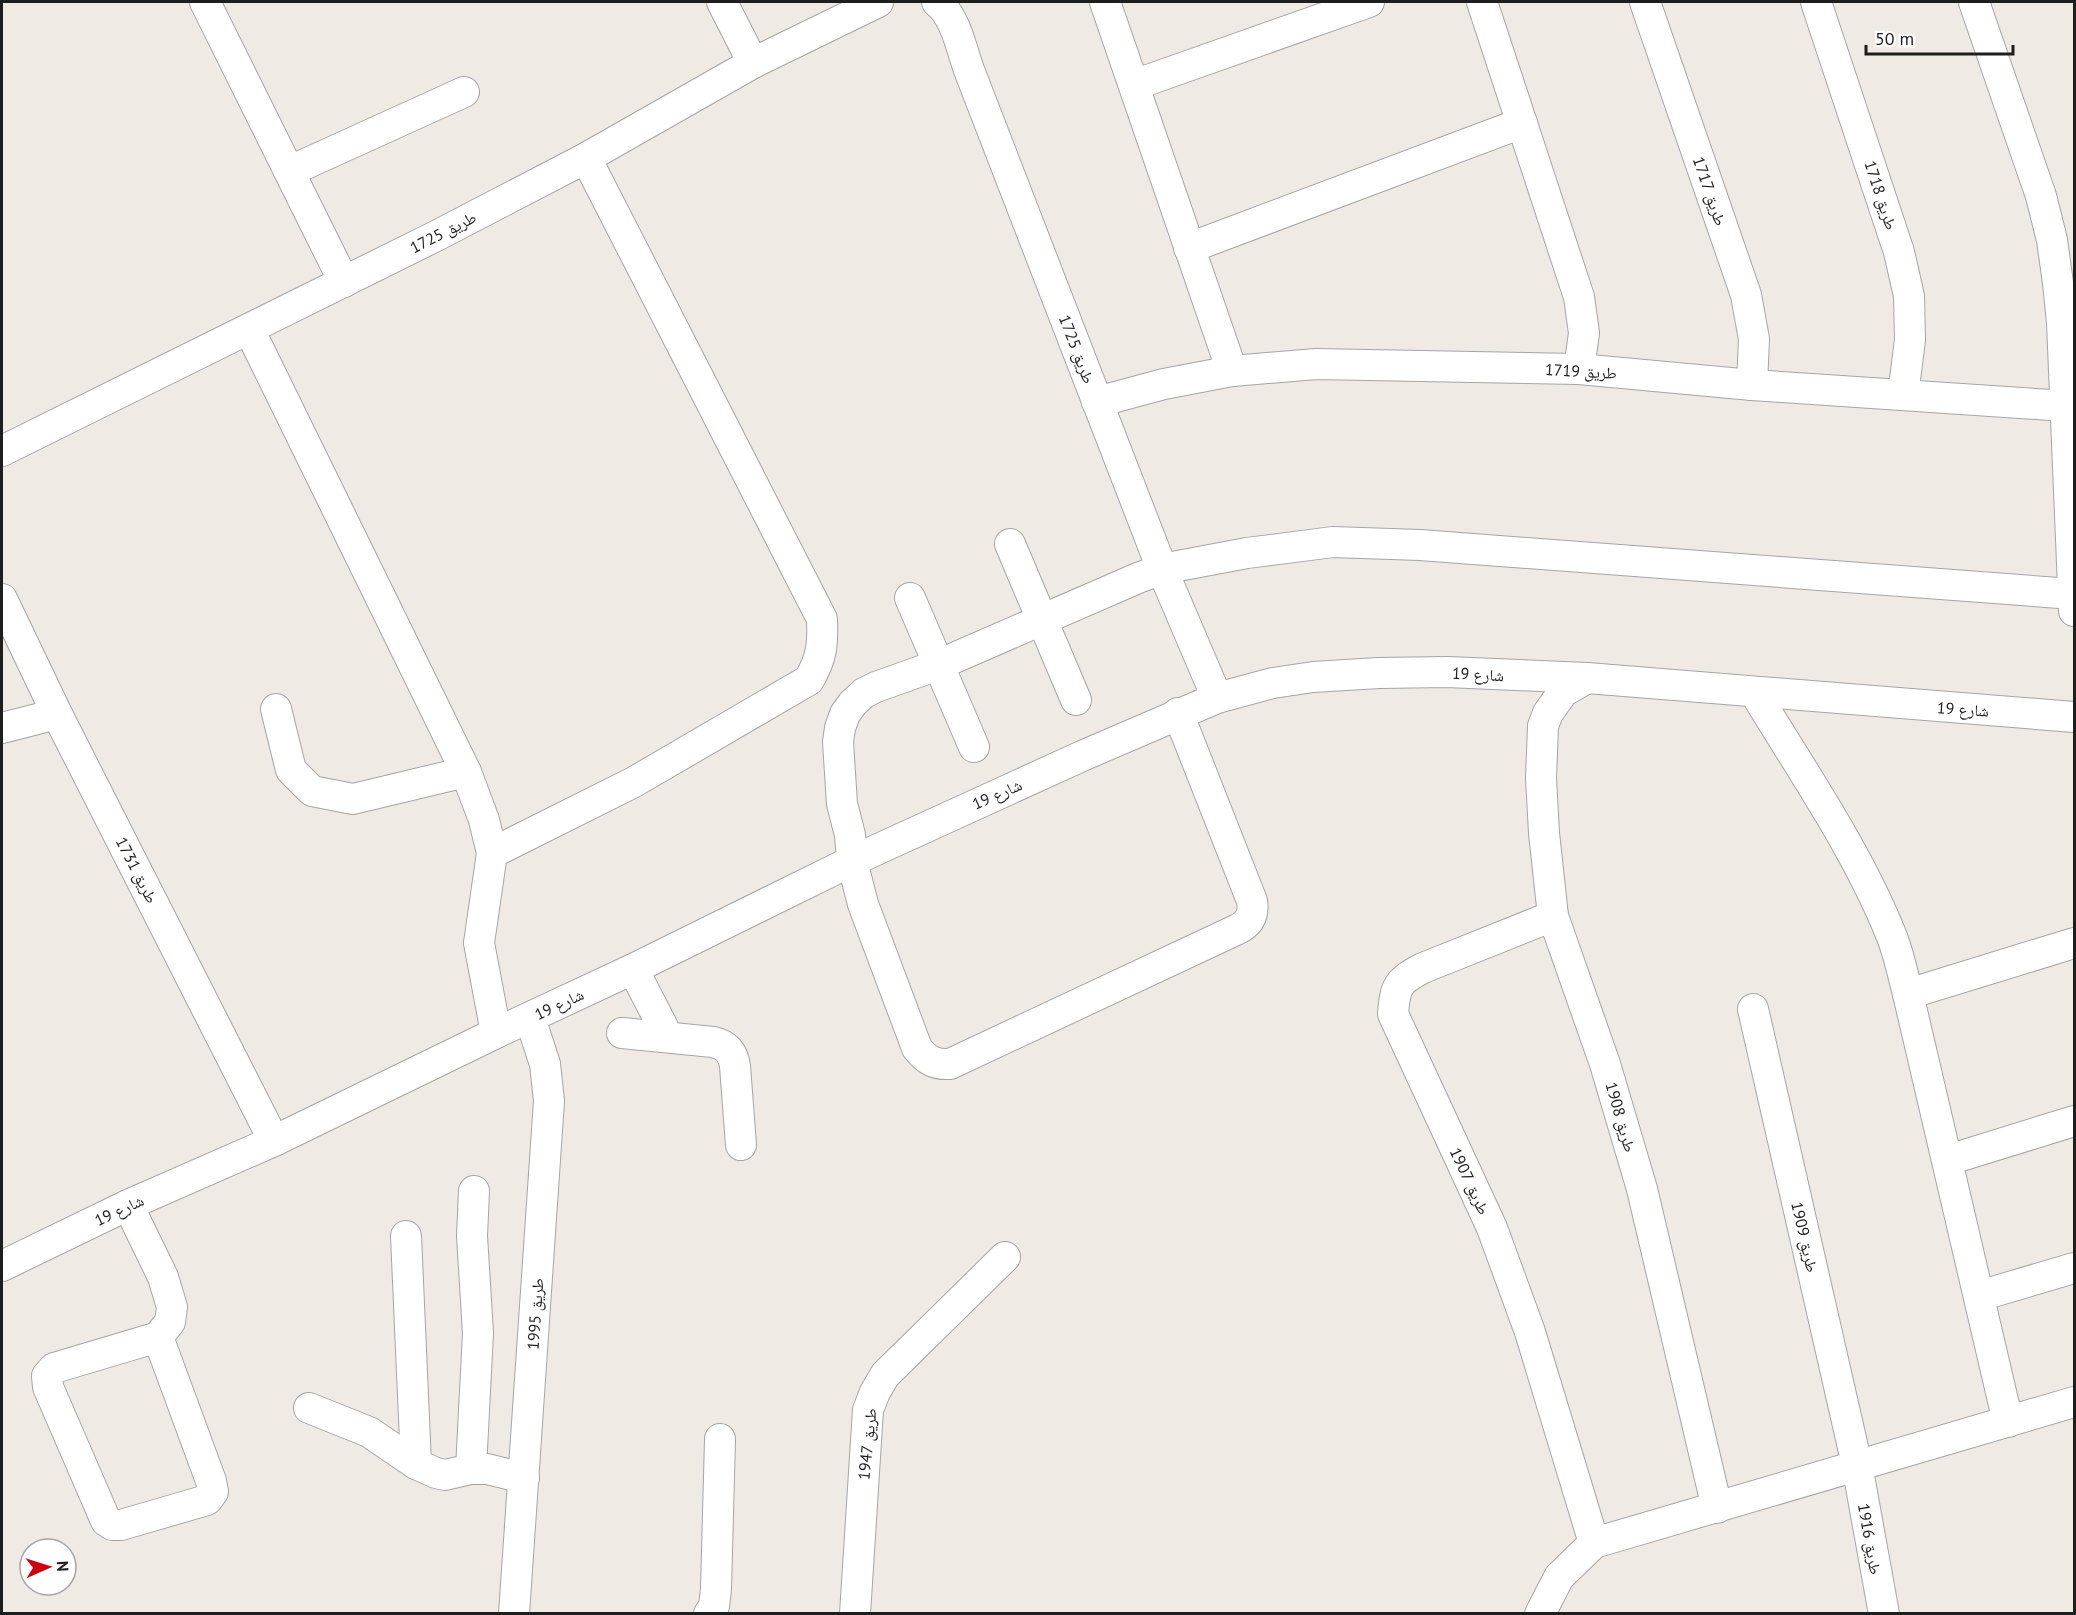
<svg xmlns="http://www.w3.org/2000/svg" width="2076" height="1615" viewBox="0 0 2076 1615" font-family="'PT Sans','Noto Naskh Arabic',sans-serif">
  <rect width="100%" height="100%" fill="#efeae4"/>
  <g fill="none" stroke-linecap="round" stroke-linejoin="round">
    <defs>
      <g id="minor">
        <polyline points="205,2 344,282"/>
        <polyline points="722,2 753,63"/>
        <path d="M937,2C956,17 961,48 969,70L1162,569L1217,698"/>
        <polyline points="1105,2 1232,371"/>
        <polyline points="1482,2 1579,297 1584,333 1579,369"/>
        <polyline points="1645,2 1746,295 1754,339 1752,385"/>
        <polyline points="1816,2 1899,252 1909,296 1910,340 1903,395"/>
        <polyline points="1974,2 2041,196 2052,240 2058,283 2062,323 2074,611"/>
        <polyline points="1134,85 1369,2"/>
        <polyline points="290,171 464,92"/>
        <polyline points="1189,248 1522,123"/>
        <polyline points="249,329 466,772 484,820 492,853"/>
        <polyline points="1097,402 1164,384 1232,371 1316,364 1579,369 1752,385 2066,406"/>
        <polyline points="2,451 436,236 586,158 753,63 878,2"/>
        <polyline points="1010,544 1076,700"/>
        <polyline points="910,598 974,747"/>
        <polyline points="2,599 57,714 274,1141"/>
        <polyline points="1587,678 1563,692 1548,713 1543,726 1541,778 1544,833 1553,916 1605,1064 1642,1189 1717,1508"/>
        <path d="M1755,693C1802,771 1858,851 1892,937C1899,955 1903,975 1908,994L2008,1422"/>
        <polyline points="276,709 291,770 312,791 353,799 466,772"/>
        <path d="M1178,713L1252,901C1254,914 1250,923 1238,929L950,1064C935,1065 926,1060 917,1048L863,904L852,861L850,835L842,804L838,742L840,728L845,714L853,703L864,693L876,687L938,665L1138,578L1162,569L1247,553L1333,542L1420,545L2073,594"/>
        <polyline points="2,728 57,714"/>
        <path d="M1553,916L1423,968C1398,981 1395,986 1393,1014L1492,1228L1530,1332L1594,1543"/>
        <polyline points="633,969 663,1027 664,1037"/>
        <polyline points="1908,994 2074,943"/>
        <polyline points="1753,1009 1857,1465 1884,1614"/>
        <path d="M496,1033L479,943L492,853L634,782L809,680C822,657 823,645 822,619L586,158"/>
        <path d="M622,1033L713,1042C727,1045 733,1053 735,1066L741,1145"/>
        <polyline points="1948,1160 2074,1121"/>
        <polyline points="128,1205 163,1277 172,1307 170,1322 158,1337 54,1368 47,1376 48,1387 106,1521 112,1525 121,1525 207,1500 213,1492 211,1481 158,1337"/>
        <polyline points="406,1236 416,1464"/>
        <polyline points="2,1266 128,1205 274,1141 496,1033 633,969 852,861 1082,756 1217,698 1273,683 1313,677 1379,673 1447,672 1587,678 2074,717"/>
        <polyline points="1979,1296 2074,1268"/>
        <polyline points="309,1408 369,1432 416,1464 436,1473 445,1475 471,1469 487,1469 524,1478"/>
        <polyline points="471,1469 478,1333 472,1236 474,1191"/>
        <polyline points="514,1614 549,1101 545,1064 530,1018"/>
        <polyline points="709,1614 714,1606 716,1589 720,1439"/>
        <polyline points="855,1614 868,1410 875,1392 885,1375 1005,1257"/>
        <polyline points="1540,1614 1559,1577 1594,1543 2074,1402"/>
      </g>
    </defs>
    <use href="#minor" stroke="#a5a5a5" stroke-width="32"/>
    <use href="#minor" stroke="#fff" stroke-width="30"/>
  </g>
  <g text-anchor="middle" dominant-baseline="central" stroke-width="5" stroke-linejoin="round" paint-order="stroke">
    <g font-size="16" fill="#1e1e1e" stroke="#fff">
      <text transform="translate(1710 191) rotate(71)">طريق 1717</text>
      <text transform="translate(1881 195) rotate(72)">طريق 1718</text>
      <text transform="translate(443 232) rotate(-27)">طريق 1725</text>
      <text transform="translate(1077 349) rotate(69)">طريق 1725</text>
      <text transform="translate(1581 371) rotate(3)">طريق 1719</text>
      <text transform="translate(1478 674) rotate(3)">شارع 19</text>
      <text transform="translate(1963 709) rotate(4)">شارع 19</text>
      <text transform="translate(997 794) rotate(-24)">شارع 19</text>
      <text transform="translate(137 870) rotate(63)">طريق 1731</text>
      <text transform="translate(559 1004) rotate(-25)">شارع 19</text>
      <text transform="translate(1621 1117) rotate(74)">طريق 1908</text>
      <text transform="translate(1470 1181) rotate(65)">طريق 1907</text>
      <text transform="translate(119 1210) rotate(-25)">شارع 19</text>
      <text transform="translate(1805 1237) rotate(77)">طريق 1909</text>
      <text transform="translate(535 1314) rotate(-86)">طريق 1995</text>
      <text transform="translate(867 1444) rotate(-84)">طريق 1947</text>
      <text transform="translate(1870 1539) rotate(80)">طريق 1916</text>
    </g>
  </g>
  <rect width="2076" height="1615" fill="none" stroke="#1e1e1e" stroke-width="6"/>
  <g transform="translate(48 1567) rotate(87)"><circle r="28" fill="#ffffff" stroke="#a5a5a5" stroke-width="1.5"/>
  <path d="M0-4.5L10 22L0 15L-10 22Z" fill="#cc0010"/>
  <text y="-9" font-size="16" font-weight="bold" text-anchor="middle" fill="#1e1e1e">N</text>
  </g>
  <path d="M1866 45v9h147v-9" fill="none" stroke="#1e1e1e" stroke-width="3"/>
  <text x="1875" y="45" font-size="18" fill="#1e1e1e" stroke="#ffffff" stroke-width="4.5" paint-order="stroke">50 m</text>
</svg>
